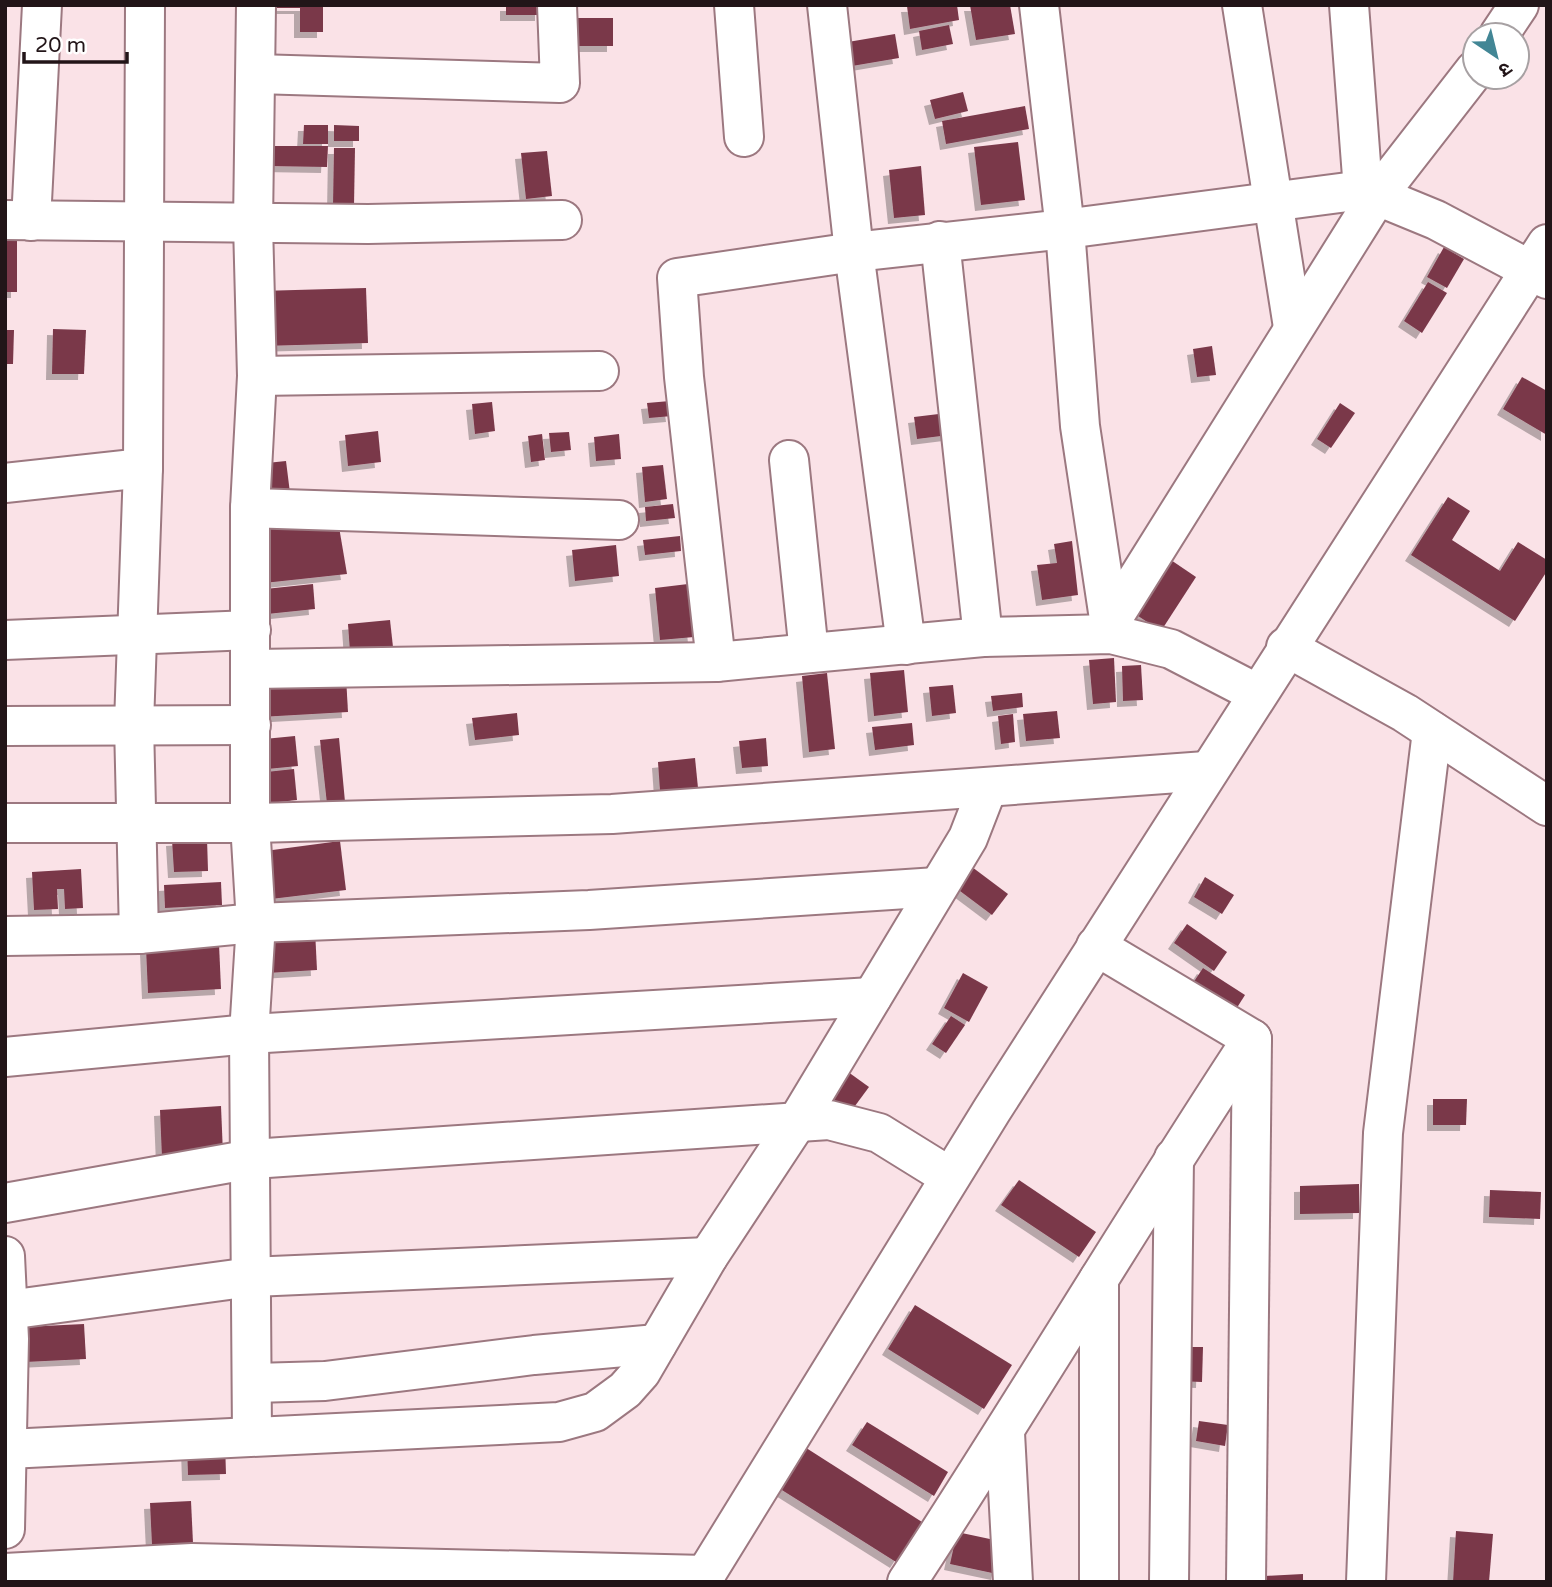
<svg xmlns="http://www.w3.org/2000/svg" width="1552" height="1587" viewBox="0 0 1552 1587" font-family="'Varela Round','Noto Sans Devanagari',sans-serif">
  <defs>
    <filter id="shadow"><feDropShadow dx="-6" dy="6" stdDeviation="0" flood-color="#0004"/></filter>
  </defs>
  <rect width="100%" height="100%" fill="#fae2e7"/>
  <g fill="#7a384a" filter="url(#shadow)">
    <polygon points="258,5 323,5 323,32 300,32 300,8 258,8"/>
    <rect x="506" y="5" width="35" height="10"/>
    <polygon points="957,5 959,20 910,29 907,6"/>
    <polygon points="970,5 1010,5 1015,34 976,40"/>
    <polygon points="563,18 613,18 613,46 562,46"/>
    <polygon points="949,25 953,44 922,50 919,31"/>
    <polygon points="895,34 899,58 852,66 848,42"/>
    <polygon points="963,92 968,111 935,119 930,100"/>
    <polygon points="1025,106 1029,129 946,144 942,121"/>
    <polygon points="304,125 328,125 328,144 303,144"/>
    <polygon points="334,125 359,126 359,141 334,141"/>
    <polygon points="1018,142 1025,200 981,205 974,147"/>
    <polygon points="268,146 328,146 327,167 268,166"/>
    <polygon points="334,148 355,148 354,206 333,206"/>
    <polygon points="547,151 552,196 526,199 521,153"/>
    <polygon points="921,166 925,215 894,218 889,170"/>
    <rect x="5" y="233" width="12" height="59"/>
    <polygon points="1444,247 1464,259 1447,288 1427,277"/>
    <polygon points="1428,282 1447,293 1422,333 1404,321"/>
    <polygon points="366,288 368,343 262,346 260,291"/>
    <polygon points="53,329 86,330 84,374 52,374"/>
    <polygon points="5,330 14,330 13,364 5,364"/>
    <polygon points="1212,346 1216,375 1197,377 1193,349"/>
    <polygon points="1522,377 1547,391 1547,435 1503,409"/>
    <polygon points="670,401 672,416 649,418 647,403"/>
    <polygon points="492,402 495,431 475,434 472,404"/>
    <polygon points="1340,403 1355,413 1331,448 1317,439"/>
    <polygon points="947,413 949,435 917,439 914,417"/>
    <polygon points="378,431 381,462 348,466 345,435"/>
    <polygon points="569,432 571,450 551,452 549,433"/>
    <polygon points="542,434 545,460 531,462 528,436"/>
    <polygon points="619,434 621,459 596,461 594,437"/>
    <polygon points="286,461 290,493 261,496 257,464"/>
    <polygon points="663,465 667,499 645,502 642,467"/>
    <polygon points="1448,497 1470,511 1452,540 1500,571 1518,542 1547,560 1547,571 1515,621 1411,555"/>
    <polygon points="673,504 675,518 646,521 645,507"/>
    <polygon points="338,521 347,574 264,583 266,522"/>
    <polygon points="680,536 681,551 645,555 643,540"/>
    <polygon points="1072,541 1078,595 1042,600 1037,565 1057,563 1054,544"/>
    <polygon points="616,545 619,576 575,581 572,550"/>
    <polygon points="1165,556 1196,577 1161,631 1129,610"/>
    <polygon points="313,584 315,609 267,614 265,589"/>
    <polygon points="688,584 694,637 660,640 655,588"/>
    <polygon points="390,620 393,647 350,652 348,624"/>
    <polygon points="1114,658 1116,702 1093,704 1089,660"/>
    <polygon points="1141,665 1143,700 1123,701 1122,666"/>
    <polygon points="904,670 908,712 874,716 870,673"/>
    <polygon points="827,673 835,749 809,752 802,676"/>
    <polygon points="346,677 348,712 260,717 258,682"/>
    <polygon points="953,685 956,713 932,716 929,687"/>
    <polygon points="1022,693 1023,707 993,711 991,696"/>
    <polygon points="1057,711 1060,738 1026,741 1023,714"/>
    <polygon points="517,713 519,735 475,740 472,718"/>
    <polygon points="1013,714 1015,742 1001,744 998,716"/>
    <polygon points="912,723 914,745 875,750 872,727"/>
    <polygon points="295,736 298,766 257,770 254,740"/>
    <polygon points="339,738 345,802 327,804 320,740"/>
    <polygon points="766,738 768,766 742,768 739,741"/>
    <polygon points="695,758 698,788 660,791 658,762"/>
    <polygon points="294,769 297,800 260,804 257,773"/>
    <polygon points="207,838 208,871 174,872 172,840"/>
    <polygon points="340,841 346,890 271,899 265,851"/>
    <polygon points="968,864 1008,894 992,915 952,885"/>
    <polygon points="81,869 83,908 65,909 64,889 57,889 58,909 34,910 32,872"/>
    <polygon points="1205,877 1234,895 1222,914 1194,897"/>
    <polygon points="221,882 222,905 165,908 164,885"/>
    <polygon points="1187,924 1227,952 1214,971 1174,943"/>
    <polygon points="315,930 317,970 267,973 265,933"/>
    <polygon points="219,944 221,989 148,993 146,948"/>
    <polygon points="1203,968 1245,995 1233,1014 1191,986"/>
    <polygon points="963,973 988,987 969,1022 944,1008"/>
    <polygon points="951,1016 965,1025 946,1053 932,1044"/>
    <polygon points="844,1069 869,1087 852,1110 822,1101"/>
    <polygon points="1433,1099 1467,1099 1466,1125 1433,1125"/>
    <polygon points="221,1106 223,1154 162,1158 160,1110"/>
    <polygon points="1019,1180 1096,1232 1079,1257 1001,1205"/>
    <polygon points="1359,1184 1359,1213 1300,1214 1300,1186"/>
    <polygon points="1490,1190 1541,1192 1540,1219 1489,1217"/>
    <polygon points="915,1305 1012,1365 984,1409 888,1349"/>
    <polygon points="84,1324 86,1359 25,1362 23,1327"/>
    <polygon points="1177,1347 1203,1347 1202,1382 1176,1381"/>
    <polygon points="1199,1421 1228,1425 1225,1446 1196,1441"/>
    <polygon points="867,1422 948,1472 934,1496 852,1445"/>
    <polygon points="225,1444 226,1474 188,1475 187,1446"/>
    <polygon points="800,1444 922,1522 896,1562 774,1485"/>
    <polygon points="191,1501 193,1543 152,1545 150,1503"/>
    <polygon points="1456,1531 1493,1534 1489,1582 1453,1582"/>
    <polygon points="957,1532 1004,1542 997,1574 950,1564"/>
    <polygon points="1303,1574 1303,1582 1264,1582 1264,1576"/>
  </g>
  <g fill="none" stroke-linecap="round" stroke-linejoin="round">
    <defs>
      <g id="minor">
        <polyline points="734,5 744,137"/>
        <polyline points="827,5 854,252 906,645"/>
        <polyline points="1039,5 1065,229 1080,426 1111,632"/>
        <polyline points="1242,5 1293,327"/>
        <polyline points="1349,5 1363,190"/>
        <polyline points="1499,35 1519,5"/>
        <polyline points="256,74 560,83 557,5"/>
        <polyline points="5,220 368,224 562,220"/>
        <polyline points="31,221 42,5"/>
        <polyline points="940,241 983,637"/>
        <polyline points="257,376 599,371"/>
        <polyline points="789,460 809,653"/>
        <polyline points="5,483 143,468"/>
        <polyline points="250,508 619,520"/>
        <polyline points="1111,621 1377,196 1475,70"/>
        <polyline points="5,640 251,630"/>
        <polyline points="1286,647 1405,713 1547,806"/>
        <polyline points="716,662 684,377 677,278 854,252 1065,229 1363,190 1436,220 1547,279"/>
        <polyline points="252,669 716,662 983,637 1111,634 1171,649 1256,693"/>
        <polyline points="5,726 251,725"/>
        <polyline points="5,823 250,823 612,814 1206,771"/>
        <polyline points="139,934 134,724 143,468 145,5"/>
        <polyline points="5,936 139,934 256,923 589,910 937,887"/>
        <polyline points="5,1057 249,1034 872,997"/>
        <polyline points="5,1203 252,1159 829,1120 879,1133 950,1177"/>
        <polyline points="5,1256 9,1339 5,1529"/>
        <polyline points="1099,1279 1099,1582"/>
        <polyline points="8,1310 251,1277 708,1257"/>
        <polyline points="254,1383 325,1381 534,1355 657,1344"/>
        <polyline points="1005,1433 1013,1582"/>
        <polyline points="252,1436 249,1034 256,923 250,823 250,508 257,376 253,224 256,5"/>
        <polyline points="8,1449 559,1422 595,1412 625,1390 641,1372 708,1257 797,1122 968,838 987,789"/>
        <polyline points="5,1573 192,1563 706,1575"/>
        <polyline points="701,1582 992,1110 1547,244"/>
        <path d="M907,1582C1025,1402 1134,1218 1252,1039L1096,946"/>
        <polyline points="1169,1582 1174,1158"/>
        <polyline points="1246,1582 1252,1039"/>
        <polyline points="1366,1582 1383,1133 1432,731"/>
      </g>
    </defs>
    <use href="#minor" stroke="#9c7880" stroke-width="42"/>
    <use href="#minor" stroke="#fff" stroke-width="38"/>
  </g>
  <rect width="1552" height="1587" fill="none" stroke="#221518" stroke-width="14"/>
  <g transform="translate(1496 56) rotate(145)"><circle r="33" fill="#ffffff" stroke="#a7a1a3" stroke-width="2"/>
  <path d="M0-5L12 26L0 18L-12 26Z" fill="#428695"/>
  <text y="-10" font-size="19" font-weight="bold" text-anchor="middle" fill="#221518">उ</text>
  </g>
  <path d="M24 52v10h103v-10" fill="none" stroke="#221518" stroke-width="3.5"/>
  <text x="35" y="52" font-size="21" fill="#221518" stroke="#ffffff" stroke-width="5" paint-order="stroke">20 m</text>
</svg>
